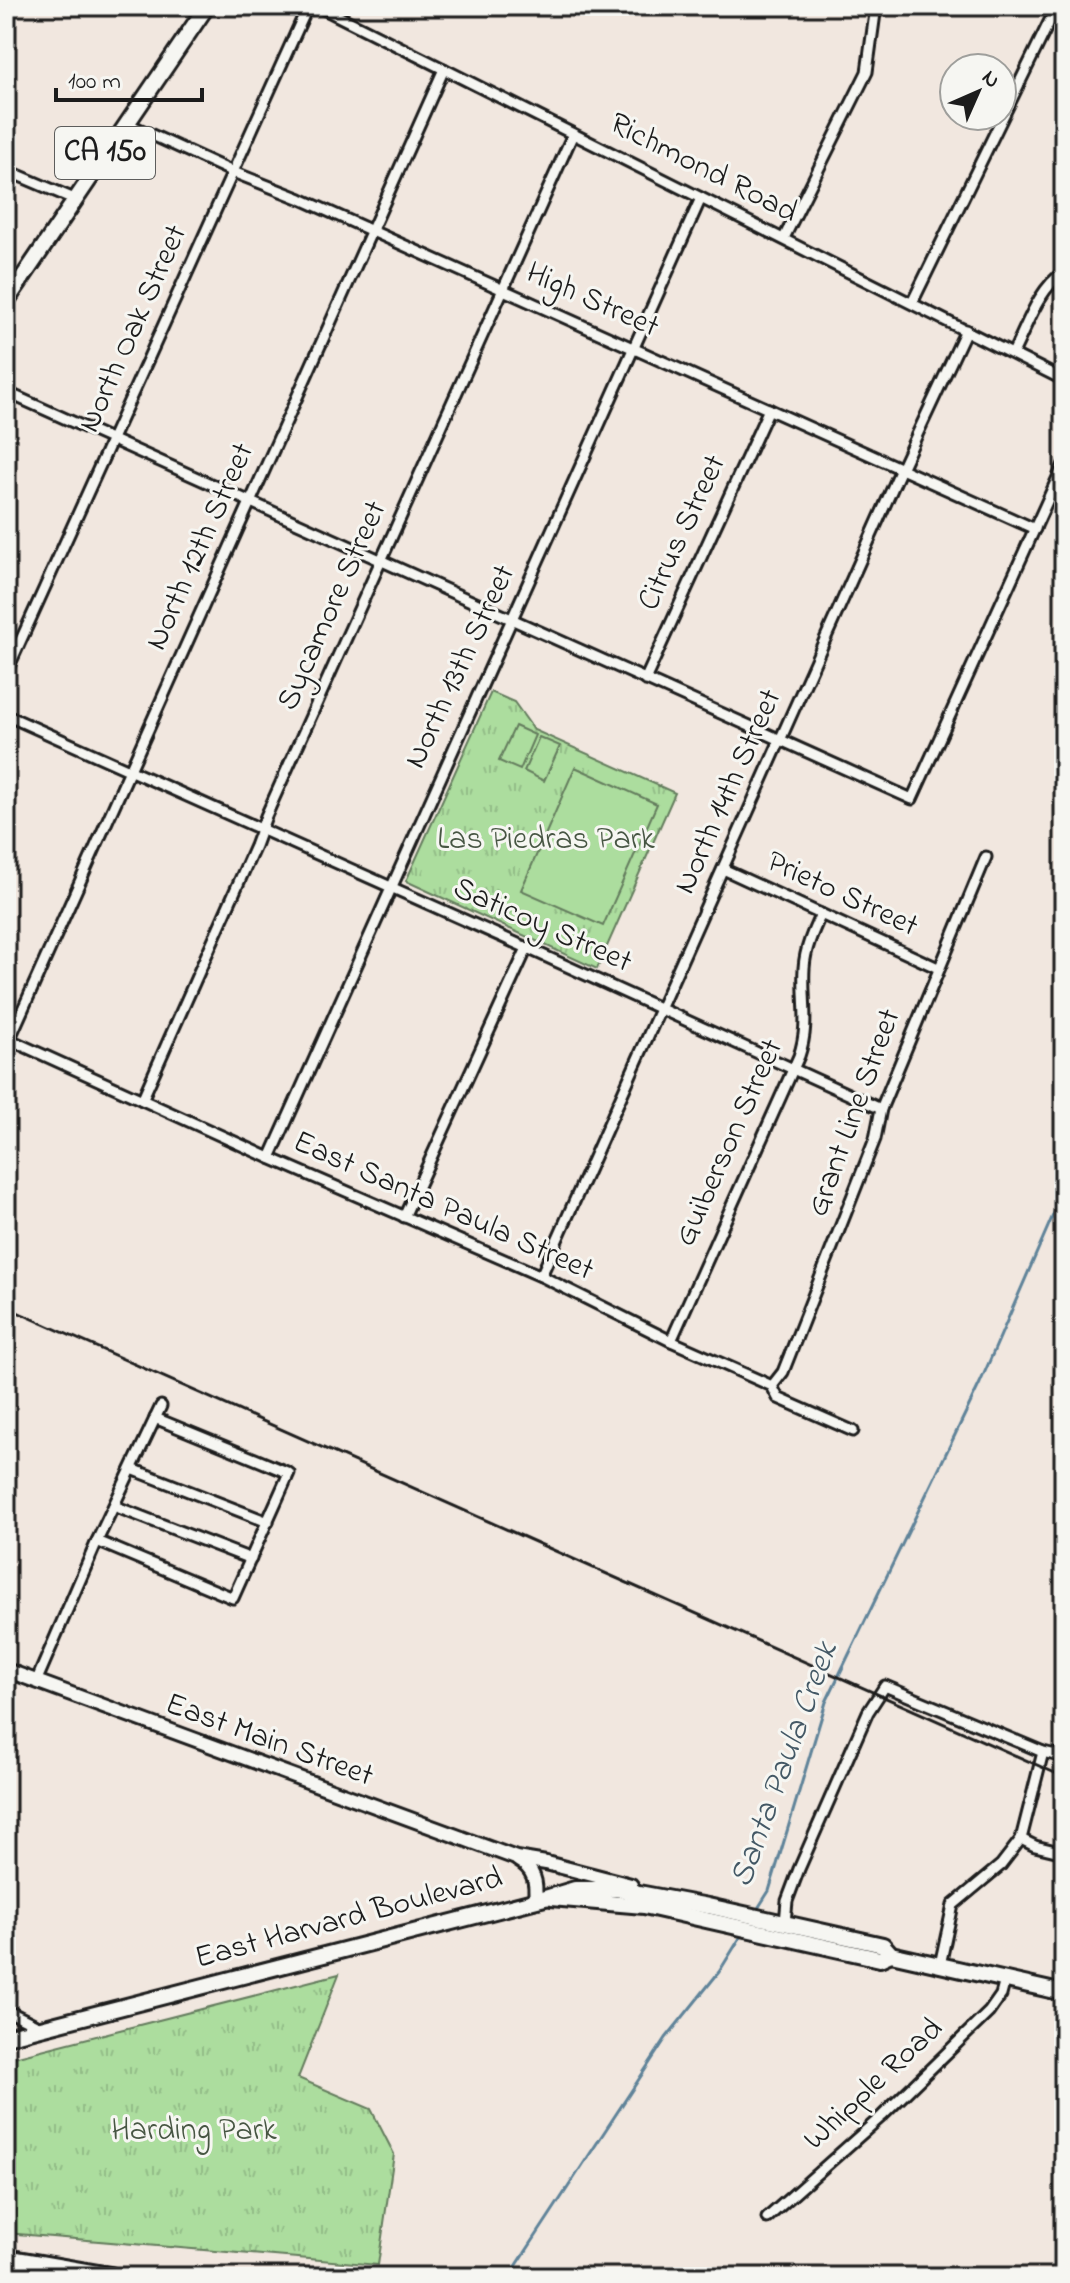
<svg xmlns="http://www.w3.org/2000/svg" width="1070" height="2283" viewBox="0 0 1070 2283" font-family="'Indie Flower',sans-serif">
  <defs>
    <pattern id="park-tufts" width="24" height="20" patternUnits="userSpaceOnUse" patternTransform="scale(2)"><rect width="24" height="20" fill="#acdd9e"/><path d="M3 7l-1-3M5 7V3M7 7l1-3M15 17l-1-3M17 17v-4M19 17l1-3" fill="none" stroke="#93bd88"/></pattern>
  </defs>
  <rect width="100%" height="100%" fill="#f1e7df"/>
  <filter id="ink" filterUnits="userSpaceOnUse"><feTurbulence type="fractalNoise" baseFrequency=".0125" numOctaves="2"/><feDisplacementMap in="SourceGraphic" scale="16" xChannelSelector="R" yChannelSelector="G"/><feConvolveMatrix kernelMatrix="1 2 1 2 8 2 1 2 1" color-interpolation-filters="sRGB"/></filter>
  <g filter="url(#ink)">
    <g fill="url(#park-tufts)" stroke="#647c5d" stroke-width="2">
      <polygon points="491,692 514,702 534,730 675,793 597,969 406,881"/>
      <polygon points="339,1974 298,2078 371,2109 394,2154 378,2265 6,2233 6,2059"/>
    </g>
    <g fill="#acdd9e" stroke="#647c5d" stroke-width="2">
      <polygon points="515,726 535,735 520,770 499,761"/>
      <polygon points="539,737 560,746 544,781 524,771"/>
      <polygon points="575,767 657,804 603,926 521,890"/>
    </g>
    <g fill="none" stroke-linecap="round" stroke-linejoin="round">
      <g stroke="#5f8399" stroke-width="3">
        <polyline points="755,1913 769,1891 826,1702 980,1383 1064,1190"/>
        <polyline points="509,2277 666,2038 719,1972 743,1933"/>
      </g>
      <defs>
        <g id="minor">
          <polyline points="318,6 1064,380"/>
          <polyline points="126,123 233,172 301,199 1035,529"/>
          <polyline points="6,170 74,199"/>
          <polyline points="784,238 867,72 876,6"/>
          <polyline points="912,303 1057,6"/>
          <path d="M1013,353C1027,326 1038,289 1064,272"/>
          <polyline points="6,392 912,799 1064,464"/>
          <polyline points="6,673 308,6"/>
          <polyline points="645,680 769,409"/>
          <polyline points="6,715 527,948 881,1109"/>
          <polyline points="723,869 938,968"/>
          <polyline points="6,1038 270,1158 541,1276 671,1341 772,1386 778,1398 853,1431"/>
          <polyline points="6,1047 444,69"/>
          <polyline points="142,1100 255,846 266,816 573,134"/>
          <polyline points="270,1158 701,198"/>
          <polyline points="404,1217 527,948"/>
          <polyline points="541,1276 901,469 966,330"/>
          <path d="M671,1341L799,1056C810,1024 802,1001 804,968C805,949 813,931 821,914"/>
          <polyline points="772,1386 783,1372 875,1139 881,1109 986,857"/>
          <polyline points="132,1469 268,1522"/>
          <polyline points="114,1506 251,1559"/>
          <polyline points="97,1541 233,1598 289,1473 155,1418"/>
          <polyline points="36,1682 97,1541 161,1406"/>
          <polyline points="1021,1839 1035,1846 1064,1853"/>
          <polyline points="785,1923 787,1901 799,1869 868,1712 885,1686 1043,1752 1064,1757"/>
          <polyline points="940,1965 953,1905 1001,1865 1021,1839 1043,1752"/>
          <polyline points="6,2010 42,2028"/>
          <polyline points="767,2218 882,2116 989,2012 1001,1995 1005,1980"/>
        </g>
        <g id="tertiary">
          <polyline points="6,1670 516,1858 546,1863 631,1885"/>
          <path d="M518,1860C534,1869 537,1882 535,1899"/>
        </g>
        <g id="secondary">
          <polyline points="551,1898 644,1906 880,1959 891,1954"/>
          <polyline points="6,2037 545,1898 575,1889 617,1889 708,1906 883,1945 891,1954 1064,1993"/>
        </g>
        <polyline id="primary" points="6,302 207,6"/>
        <polyline id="motorway" points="6,2259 110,2277"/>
      </defs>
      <use href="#minor" stroke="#1c1c1c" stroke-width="15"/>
      <use href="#tertiary" stroke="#1c1c1c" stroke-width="18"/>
      <use href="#secondary" stroke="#1c1c1c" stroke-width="20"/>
      <use href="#primary" stroke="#1c1c1c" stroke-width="20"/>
      <use href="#motorway" stroke="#1c1c1c" stroke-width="24"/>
      <use href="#minor" stroke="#f6f6f2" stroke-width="9"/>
      <use href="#tertiary" stroke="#f6f6f2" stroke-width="12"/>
      <use href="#secondary" stroke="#f6f6f2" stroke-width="14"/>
      <use href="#primary" stroke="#f6f6f2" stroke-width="14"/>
      <use href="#motorway" stroke="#f6f6f2" stroke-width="18"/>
      <polyline stroke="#1c1c1c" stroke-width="3" points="6,1307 1064,1777"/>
    </g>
  </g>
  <g text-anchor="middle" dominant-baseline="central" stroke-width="6" stroke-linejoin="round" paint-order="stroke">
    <rect fill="#f6f6f2" stroke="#5d5d5c" stroke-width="2" x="55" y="127" width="100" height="52" rx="6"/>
    <g font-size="30" font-weight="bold" fill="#1c1c1c">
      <text x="105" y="153">CA 150</text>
    </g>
    <g font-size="32" fill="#1c1c1c" stroke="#f6f6f2">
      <text transform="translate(703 169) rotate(27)">Richmond Road</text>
      <text transform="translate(592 301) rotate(24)">High Street</text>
      <text transform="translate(134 329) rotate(-66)">North Oak Street</text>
      <text transform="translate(683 533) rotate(-65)">Citrus Street</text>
      <text transform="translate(201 547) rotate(-66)">North 12th Street</text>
      <text transform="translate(333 606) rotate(-66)">Sycamore Street</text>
      <text transform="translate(461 667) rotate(-65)">North 13th Street</text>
      <text transform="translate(729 792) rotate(-66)">North 14th Street</text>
      <text transform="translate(842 895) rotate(25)">Prieto Street</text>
      <text transform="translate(542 926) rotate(24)">Saticoy Street</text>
      <text transform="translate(855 1113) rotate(-70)">Grant Line Street</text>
      <text transform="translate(730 1143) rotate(-66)">Guiberson Street</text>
      <text transform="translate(443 1207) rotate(24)">East Santa Paula Street</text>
      <text transform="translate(269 1741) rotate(20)">East Main Street</text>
      <text transform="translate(349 1919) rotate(-15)">East Harvard Boulevard</text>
      <text transform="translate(874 2085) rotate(-43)">Whipple Road</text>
    </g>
    <g font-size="32" fill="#475643" stroke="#f6f6f2">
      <text x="546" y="840">Las Piedras Park</text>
      <text x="194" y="2131">Harding Park</text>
    </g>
    <g font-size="34" font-style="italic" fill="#435865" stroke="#f6f6f2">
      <text transform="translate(785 1765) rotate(-70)">Santa Paula Creek</text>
    </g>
  </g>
  <rect width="1070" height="2283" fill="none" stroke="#f6f6f2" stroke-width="32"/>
  <rect x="16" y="16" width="1038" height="2251" fill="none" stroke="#1c1c1c" stroke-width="3" filter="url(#ink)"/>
  <g transform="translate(978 92) rotate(45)"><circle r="38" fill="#f6f6f2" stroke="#9f9f9c" stroke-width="2"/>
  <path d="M0-6L14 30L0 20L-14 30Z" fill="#1c1c1c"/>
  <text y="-12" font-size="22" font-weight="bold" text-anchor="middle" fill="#1c1c1c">N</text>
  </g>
  <path d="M56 88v12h146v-12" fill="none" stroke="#1c1c1c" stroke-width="4"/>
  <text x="68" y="88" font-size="24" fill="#1c1c1c" stroke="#f6f6f2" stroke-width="6" paint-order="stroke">100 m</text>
</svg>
